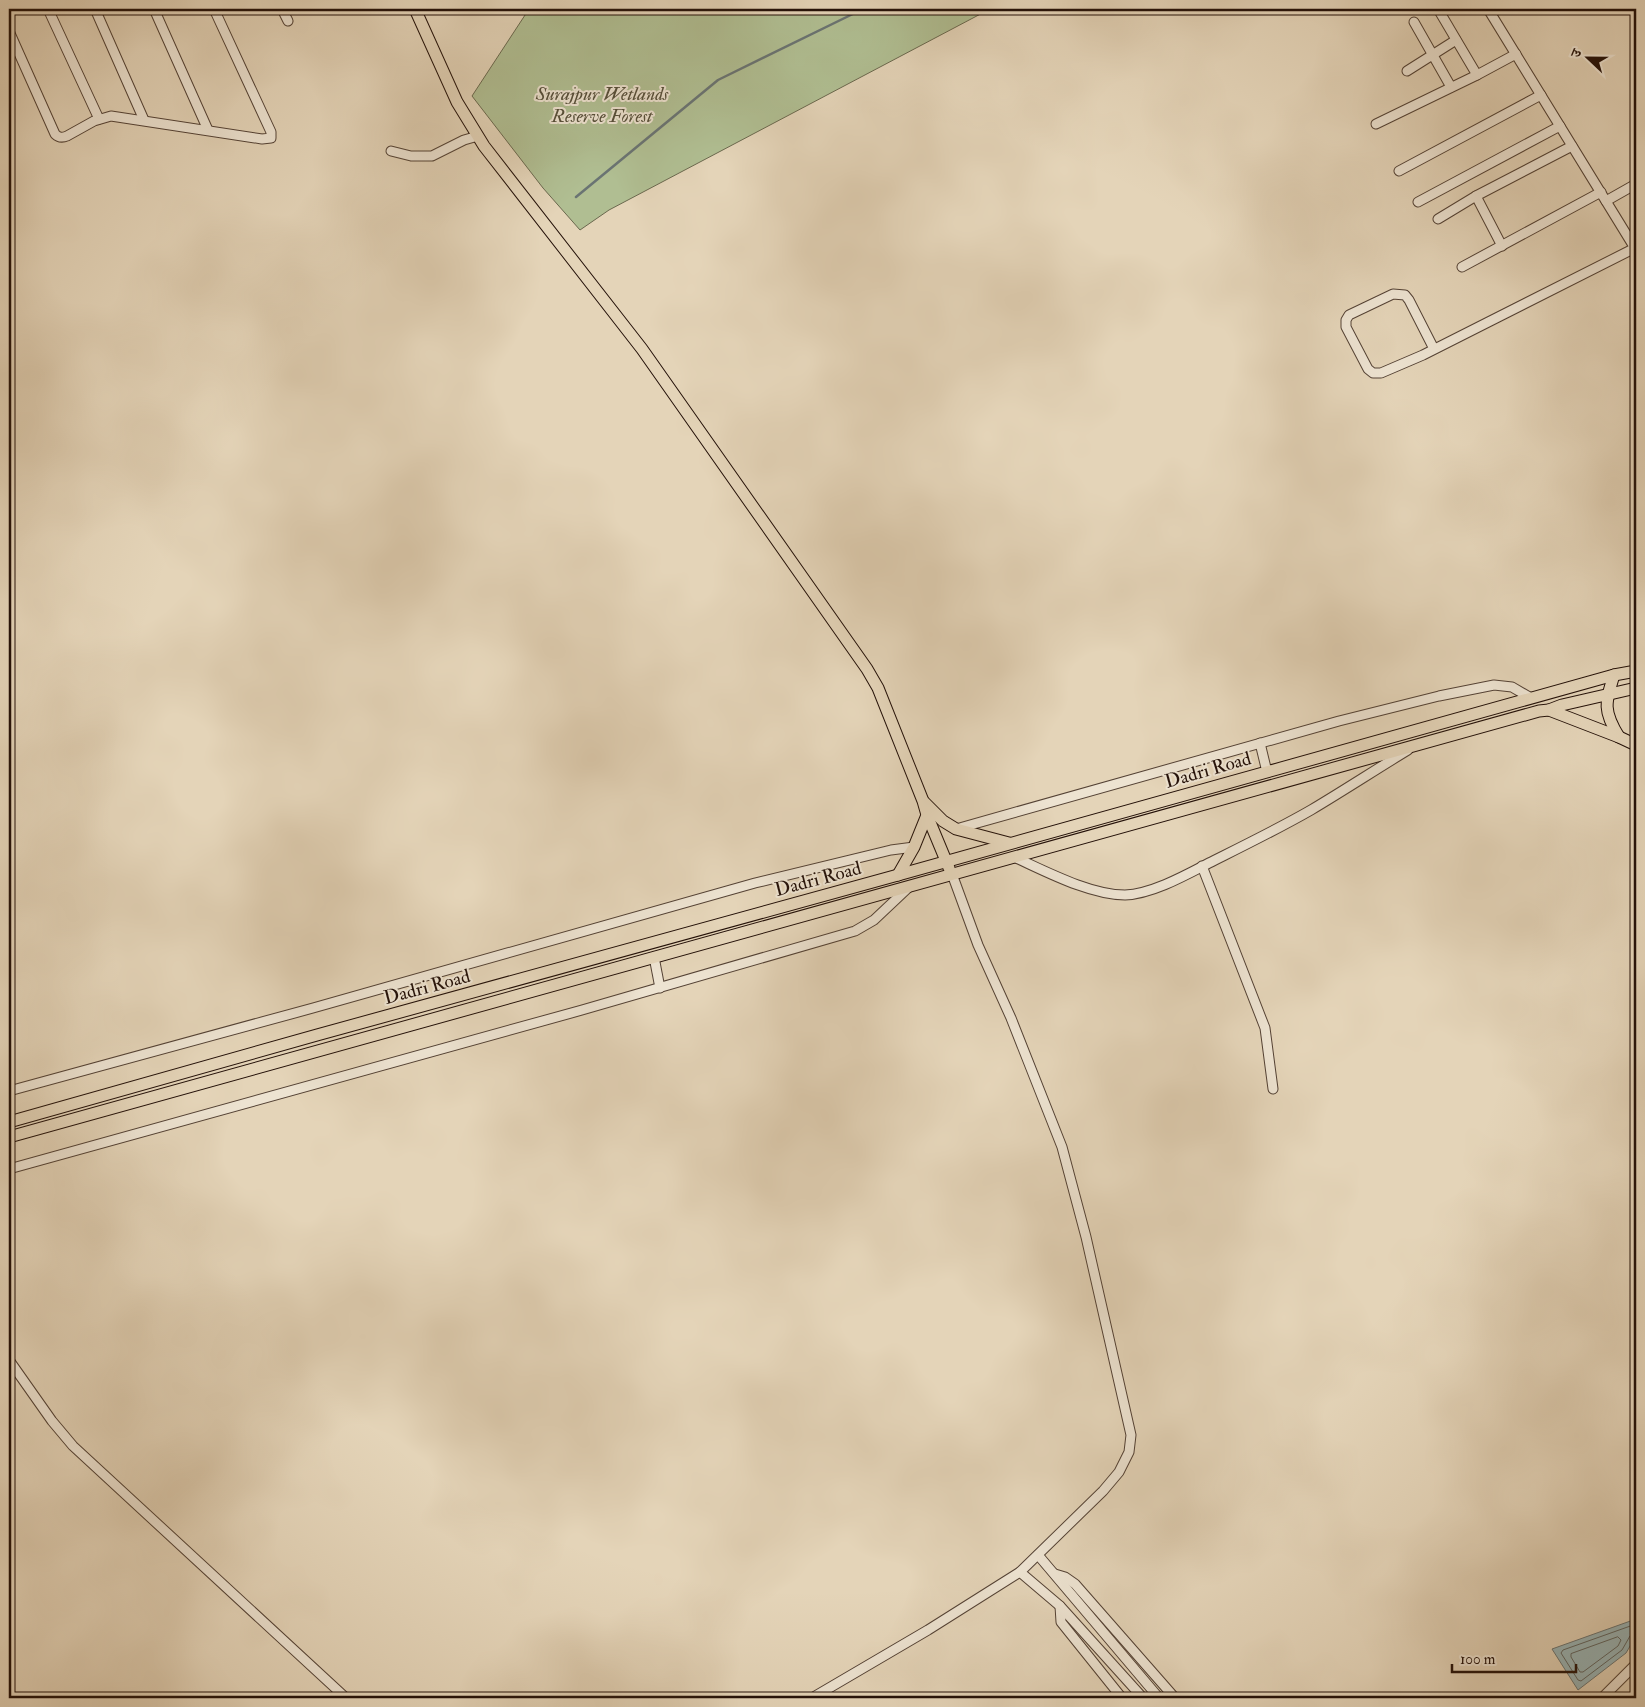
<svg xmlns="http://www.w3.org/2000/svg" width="1645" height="1707" viewBox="0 0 1645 1707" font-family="'IM FELL Double Pica','Noto Serif Devanagari',serif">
  <rect width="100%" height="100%" fill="#e4d4b8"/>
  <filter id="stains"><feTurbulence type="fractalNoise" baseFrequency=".004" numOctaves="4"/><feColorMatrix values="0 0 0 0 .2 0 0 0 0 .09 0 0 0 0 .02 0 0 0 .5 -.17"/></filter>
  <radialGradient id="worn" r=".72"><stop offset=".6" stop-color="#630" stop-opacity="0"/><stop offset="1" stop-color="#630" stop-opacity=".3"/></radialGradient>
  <polygon fill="#b0be92" stroke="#6a684e" points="529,9 990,9 609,210 580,230 543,188 472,96"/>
  <polygon fill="#99b6b9" stroke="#6a7473" points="1636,1619 1636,1636 1626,1653 1578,1690 1552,1649"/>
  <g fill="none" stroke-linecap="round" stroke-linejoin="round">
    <g stroke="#5e6461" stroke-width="1">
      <polyline points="1636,1624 1563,1650 1561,1653 1578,1680 1581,1681 1622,1650 1630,1636 1636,1635"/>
      <polygon points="1618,1637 1621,1640 1618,1646 1583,1672 1580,1672 1571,1657 1571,1654"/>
    </g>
    <polyline stroke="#6a7473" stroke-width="2.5" points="576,197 718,80 863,9"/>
    <defs>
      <g id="minor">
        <polyline points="48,9 99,119"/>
        <polyline points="95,9 144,120"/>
        <polyline points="154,9 208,130"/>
        <polyline points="282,9 288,21"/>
        <polyline points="1438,9 1477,75"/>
        <polyline points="1488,9 1636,250"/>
        <polyline points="1414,22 1451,87"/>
        <path d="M9,31L55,134C59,138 62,138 67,136L94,121L111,116L262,139L271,138V132L214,9"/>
        <polyline points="1407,71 1456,40"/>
        <polyline points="1376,124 1477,75 1516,54"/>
        <polyline points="391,151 411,156 432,156 464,140 478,136"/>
        <polyline points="1399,171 1541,95"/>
        <polyline points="1476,196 1502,246"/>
        <polyline points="1606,201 1636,184"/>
        <polyline points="1418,202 1560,126"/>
        <polyline points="1438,219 1476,196 1572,146"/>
        <polyline points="1462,267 1601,192"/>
        <polyline points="1434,349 1409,300 1405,295 1393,294 1349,315 1346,320 1346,327 1368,369 1373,373 1381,373 1423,355 1635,248"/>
        <polyline points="1260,743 1267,772"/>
        <polyline points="956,829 1339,721 1439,696 1494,685 1512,687 1531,698"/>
        <path d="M1014,857C1045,871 1090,895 1125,895C1152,894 1186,875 1209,863C1243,846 1278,829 1311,810C1343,791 1375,770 1408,750"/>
        <polyline points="1202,866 1265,1028 1273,1089"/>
        <polyline points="654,957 660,988"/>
        <polyline points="9,1091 313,1008 755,883 891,850 914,847"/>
        <polyline points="9,1169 582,1010 855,931 874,920 909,887"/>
        <polyline points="9,1360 52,1421 73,1446 346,1698"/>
        <polyline points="1038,1555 1159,1698"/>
        <polyline points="1020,1572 1060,1606 1143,1698"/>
        <polyline points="1055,1574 1065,1577 1075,1584 1175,1698"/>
        <polyline points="1060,1606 1061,1622 1122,1698"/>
        <polyline points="812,1698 928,1630 1020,1572 1103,1491 1119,1472 1129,1452 1131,1435 1086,1237 1062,1147 1011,1018 978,945 952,874"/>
        <polyline points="1602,1698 1636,1664"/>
      </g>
      <g id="major">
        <polyline points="415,9 457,102 484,146 642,349 867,669 878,688 923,801 927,815 949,868"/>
        <path d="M1614,675C1605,703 1603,711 1619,737"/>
        <polyline points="1549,710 1562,705 1636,688"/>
        <polyline points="924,802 943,821 956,829 1009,843"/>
        <polyline points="898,875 914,847 927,815"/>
        <polyline points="9,1122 317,1035 898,875 1614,675 1636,671"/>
        <polyline points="9,1137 1539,711 1549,710 1619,737 1636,745"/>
      </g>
    </defs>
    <use href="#minor" stroke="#544235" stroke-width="11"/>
    <use href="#major" stroke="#241109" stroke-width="13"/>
    <use href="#minor" stroke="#ede3d1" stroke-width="9"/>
    <use href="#major" stroke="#e4d4b8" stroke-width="11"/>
  </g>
  <g text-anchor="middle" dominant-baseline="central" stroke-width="4" stroke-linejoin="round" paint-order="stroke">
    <g font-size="19" font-style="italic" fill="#554e39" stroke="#ede3d1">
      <text x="602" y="94">Surajpur Wetlands<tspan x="602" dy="22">Reserve Forest</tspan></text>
    </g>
    <g font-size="19" fill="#241109" stroke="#ede3d1">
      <text transform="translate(1208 770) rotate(-16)">Dadri Road</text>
      <text transform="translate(818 879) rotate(-15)">Dadri Road</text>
      <text transform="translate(427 987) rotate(-15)">Dadri Road</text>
    </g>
  </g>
  <rect width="1645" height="1707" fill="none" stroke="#e4d4b8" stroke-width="30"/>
  <rect x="10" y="10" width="1625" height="1687" fill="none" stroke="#241109" stroke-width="2.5"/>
  <rect x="15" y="15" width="1615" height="1677" fill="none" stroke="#241109"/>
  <g transform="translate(1588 58) rotate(292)" stroke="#ede3d1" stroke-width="4" paint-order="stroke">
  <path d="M0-4L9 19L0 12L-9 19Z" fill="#241109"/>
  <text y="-8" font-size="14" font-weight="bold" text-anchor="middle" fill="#241109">उ</text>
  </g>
  <path d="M1452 1664v8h124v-8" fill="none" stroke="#241109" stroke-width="2.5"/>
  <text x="1460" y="1664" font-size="15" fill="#241109" stroke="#ede3d1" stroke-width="4" paint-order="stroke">100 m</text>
  <rect width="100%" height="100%" filter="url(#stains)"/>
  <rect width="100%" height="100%" fill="url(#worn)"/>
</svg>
